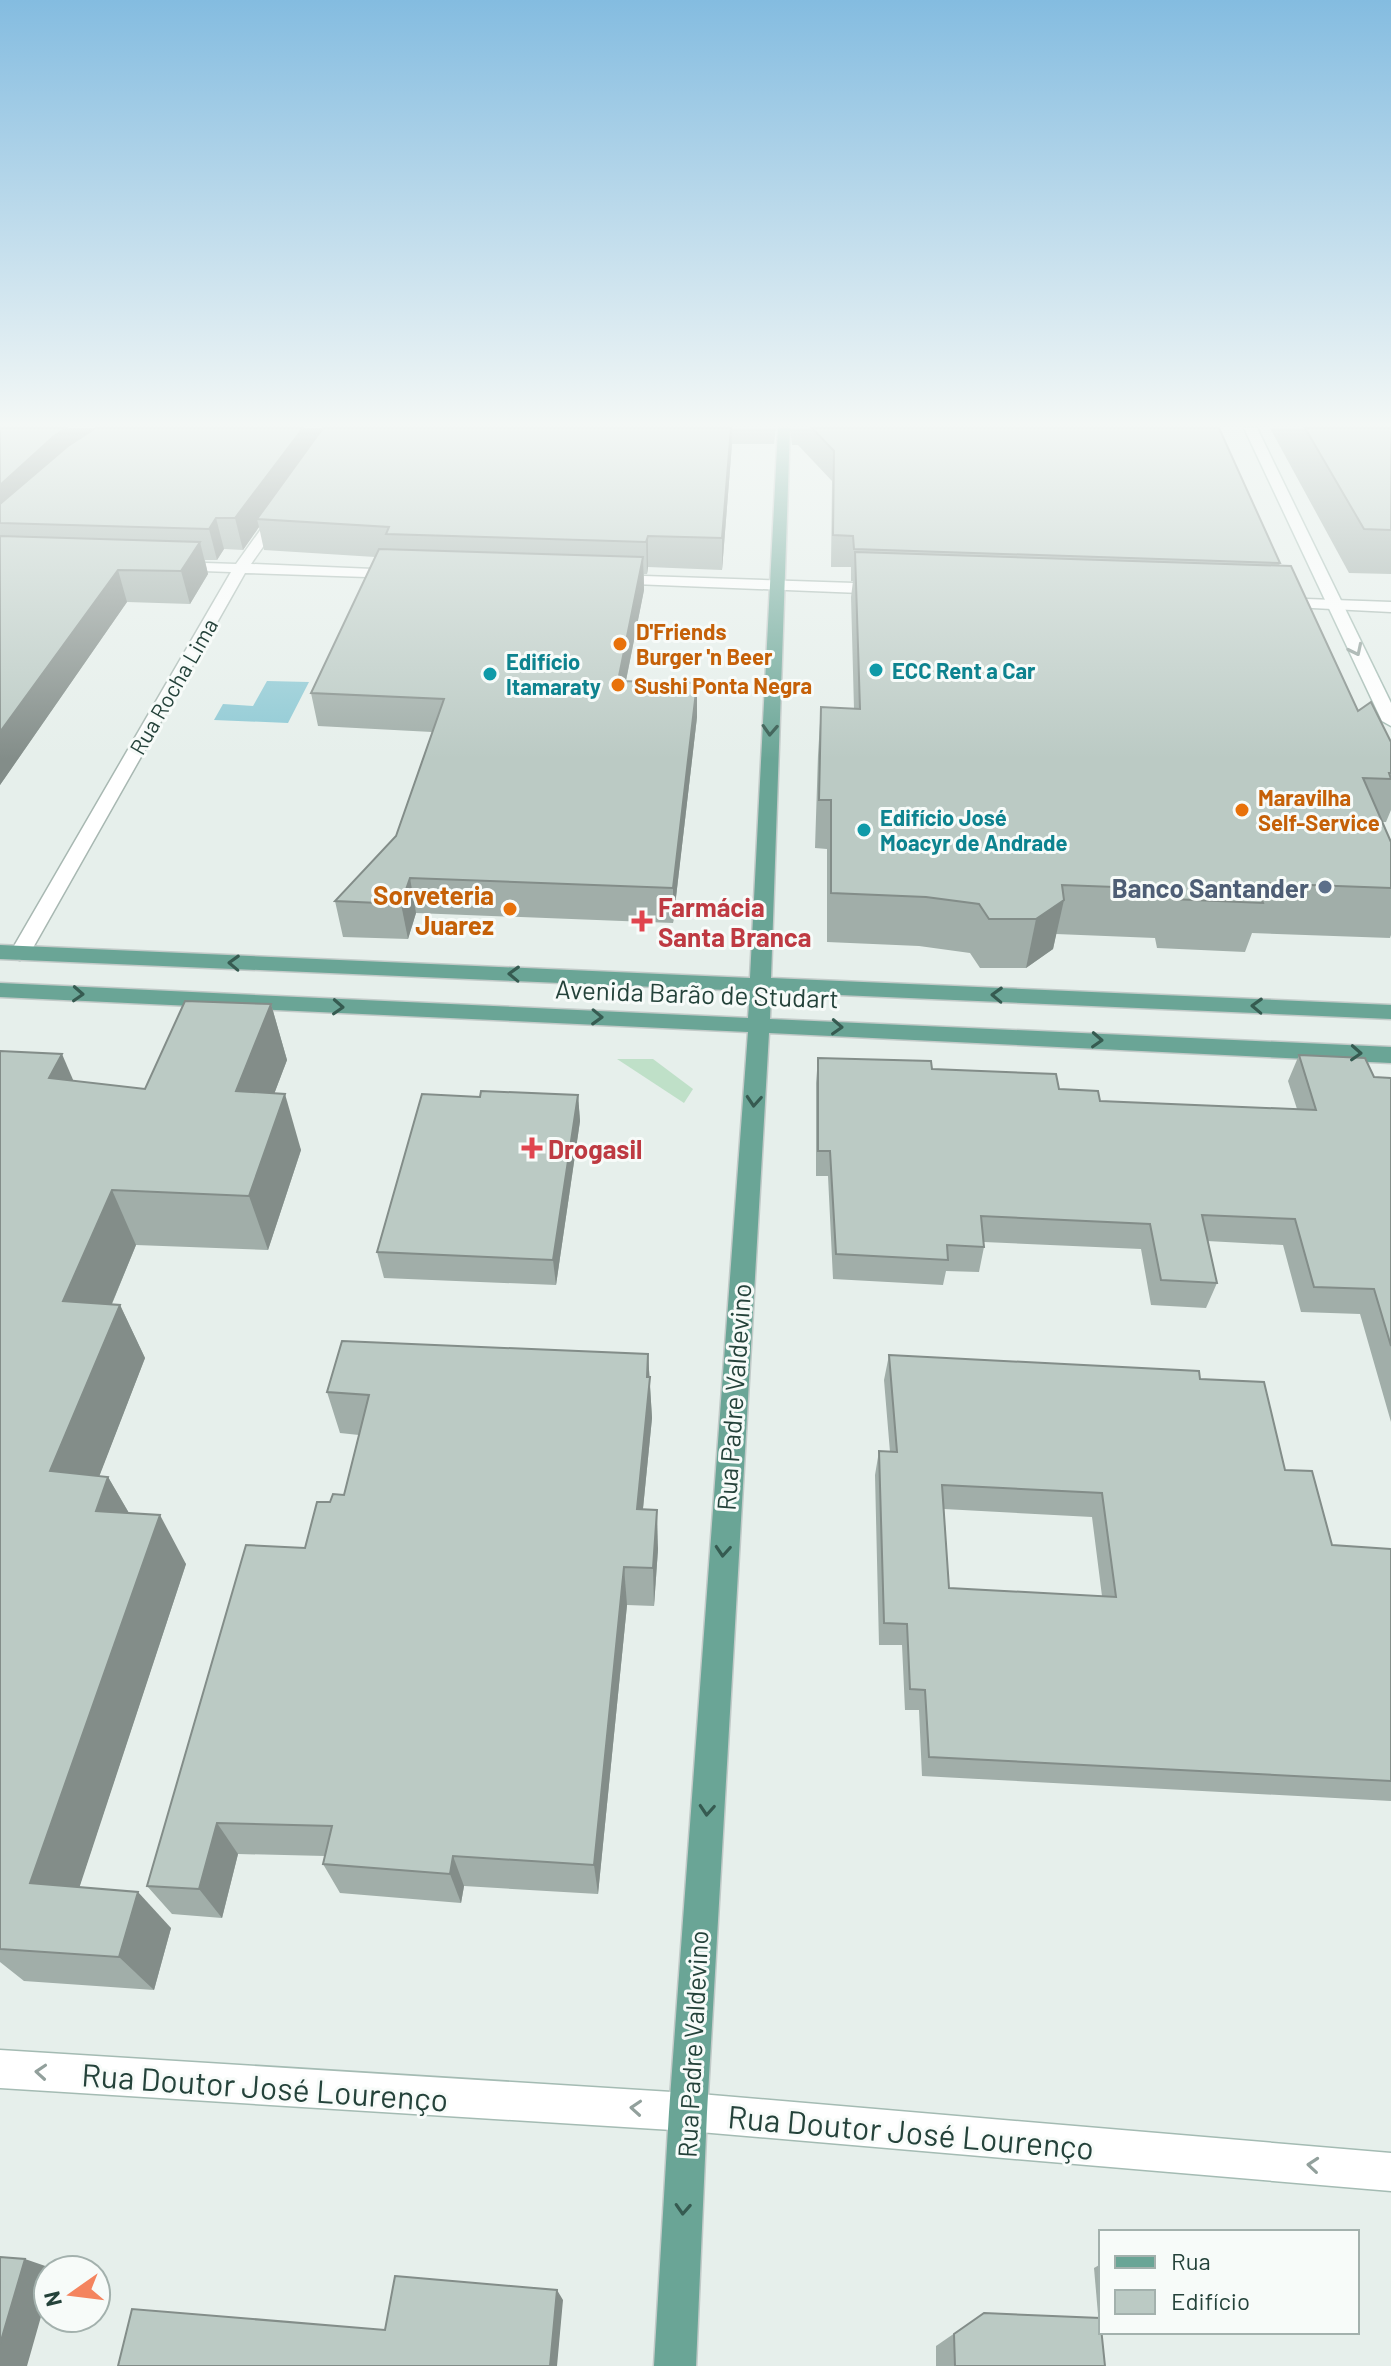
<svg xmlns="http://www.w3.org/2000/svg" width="1391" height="2366" viewBox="0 0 1391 2366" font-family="Barlow,sans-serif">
  <rect width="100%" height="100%" fill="#e6efeb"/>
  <polygon fill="#bfe0c8" points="617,1059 653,1059 693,1089 684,1103"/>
  <polygon fill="#8ec9d4" points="267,681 309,682 288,723 214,720 223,704 253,706"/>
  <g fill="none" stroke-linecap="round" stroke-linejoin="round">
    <defs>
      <g id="street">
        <polygon points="279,510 286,514 251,564 397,570 404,574 397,578 245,573 30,953 20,960 13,958 10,953 231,572 174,570 167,566 174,562 236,564 274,511"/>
        <polygon points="614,575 885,584 893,589 885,594 609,583 609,577"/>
        <polygon points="1278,598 1391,602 1391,612 1273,606 1270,603"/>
      </g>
      <g id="secondary">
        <polygon points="1244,428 1257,428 1391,703 1391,726 1382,721"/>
        <polygon points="0,2050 688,2093 1391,2153 1391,2191 688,2131 0,2088"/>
      </g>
      <polygon id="primary" points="778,428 790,428 771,978 1391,1005 1391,1019 771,992 770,1019 1391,1047 1391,1063 769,1033 707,2112 696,2366 654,2366 669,2112 748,1032 0,997 0,983 748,1018 750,991 0,959 0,945 750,978"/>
    </defs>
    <use href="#street" stroke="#a8b8b2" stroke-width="3"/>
    <use href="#secondary" stroke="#a4bbb3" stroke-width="3"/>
    <use href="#primary" stroke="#c2cac8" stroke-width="3"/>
    <use href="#street" fill="#fff" fill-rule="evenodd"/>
    <use href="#secondary" fill="#fff" fill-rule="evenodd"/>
    <use href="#primary" fill="#6aa596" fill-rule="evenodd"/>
  </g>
  <g fill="#a1aea9" fill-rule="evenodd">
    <polygon points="0,428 776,428 774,444 732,444 722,570 648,567 647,574 644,574 644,590 626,681 697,683 697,717 673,923 416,913 408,939 343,937 335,901 396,836 432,732 318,726 311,693 375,557 264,550 259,527 243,550 224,549 217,560 205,560 208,574 190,604 127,602 0,785"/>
    <polygon points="790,428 1219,428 1280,563 1279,566 1358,711 1391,742 1391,810 1386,822 1382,822 1391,842 1391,935 1390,938 1252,933 1245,952 1157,948 1155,938 1056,934 1053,949 1026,968 980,968 970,953 919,946 827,942 827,849 815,848 818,755 821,707 854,709 851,597 853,581 851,581 851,567 831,567 832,481 798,445 792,445"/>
    <polygon points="1270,428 1391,428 1391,574 1349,573"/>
    <polygon points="271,1004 287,1060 274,1094 301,1150 268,1250 136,1245 112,1304 120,1305 145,1358 99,1476 108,1477 129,1513 186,1564 79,1887 171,1928 154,1990 24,1981 0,1962 0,1051 73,1081 145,1089"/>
    <polygon points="1299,1055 1374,1077 1391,1078 1391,1422 1360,1314 1301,1312 1283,1245 1207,1241 1217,1283 1206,1308 1151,1305 1141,1249 984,1242 984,1247 979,1272 946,1271 943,1285 833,1279 828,1176 816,1176 816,1083 818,1058 932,1069 1059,1089 1100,1101 1297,1109 1288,1081"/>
    <polygon points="578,1095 580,1121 556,1285 384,1278 377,1252"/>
    <polygon points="648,1354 652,1418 643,1509 658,1549 654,1606 627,1605 598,1894 464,1886 461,1903 340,1893 323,1864 325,1856 238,1854 222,1918 172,1914 147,1886 305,1548 330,1502 344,1495 359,1435 340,1433 327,1392"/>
    <path d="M889,1355L1200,1379L1285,1470L1332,1545L1391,1549V1801L922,1776L919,1710H905L902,1645H879L875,1475L879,1451L890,1452L884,1380ZM944,1509L1092,1517L1102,1596L949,1588Z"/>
    <polygon points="1101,2264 1101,2315 1098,2314 1094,2268"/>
    <polygon points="984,2313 1105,2366 936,2366 936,2346"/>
  </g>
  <g fill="#838d89">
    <polygon points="66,428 123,428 0,523 0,485 54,436"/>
    <polygon points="303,428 331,428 257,519 259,527 243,550 235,518"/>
    <polygon points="731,428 732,444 722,570 722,538"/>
    <polygon points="216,518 224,549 217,560 209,529"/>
    <polygon points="648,536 648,567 647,574 646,542"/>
    <polygon points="200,542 208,574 190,604 181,571"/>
    <polygon points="643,557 644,590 619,715 618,681"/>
    <polygon points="118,570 127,602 0,785 0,732"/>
    <polygon points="697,683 697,717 673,923 673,888"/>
    <polygon points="410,878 416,913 408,939 401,904"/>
    <polygon points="1064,900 1053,949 1026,968 1036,919"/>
    <polygon points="271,1004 287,1060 254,1147 236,1091"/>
    <polygon points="62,1054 86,1110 49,1078"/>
    <polygon points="285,1094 301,1150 268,1250 249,1196"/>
    <polygon points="578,1095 580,1121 556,1285 553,1260"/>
    <polygon points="112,1190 136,1245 91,1354 63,1301"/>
    <polygon points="120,1305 145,1358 82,1521 50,1471"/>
    <polygon points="648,1354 652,1418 639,1548 637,1509"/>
    <polygon points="108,1477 137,1527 96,1511"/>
    <polygon points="657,1510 658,1549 654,1606 653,1568"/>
    <polygon points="160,1515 186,1564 69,1919 30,1883"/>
    <polygon points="624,1567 627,1605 598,1894 594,1865"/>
    <polygon points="217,1823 238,1854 222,1918 199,1889"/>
    <polygon points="453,1856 464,1886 461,1903 450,1874"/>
    <polygon points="138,1892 171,1928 154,1990 119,1957"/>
    <polygon points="25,2259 54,2269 48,2270 48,2292 27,2366 0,2366 0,2344"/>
    <polygon points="557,2290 563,2300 557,2366 550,2366"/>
  </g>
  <g fill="#bbcac4" stroke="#838d89" stroke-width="2" fill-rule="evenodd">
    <polygon points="0,428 66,428 54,436 0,485"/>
    <polygon points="96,428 303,428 235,518 216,518 209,529 0,523 0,504 68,446"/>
    <polygon points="323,428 731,428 722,538 648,536 646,542 386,534 389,527 257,519"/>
    <polygon points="812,428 1219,428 1280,563 854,549 853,536 833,535 834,451"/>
    <polygon points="1305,428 1391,428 1391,530 1364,529"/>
    <polygon points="0,536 200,542 181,571 118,570 0,732"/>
    <polygon points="379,549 643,557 618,681 697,683 673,888 410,878 401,904 335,901 396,836 444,699 311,693"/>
    <polygon points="855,552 1291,566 1358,711 1371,702 1391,742 1391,773 1389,773 1391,779 1363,778 1391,842 1391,888 1256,883 1263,903 1172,899 1169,889 1062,885 1064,900 1036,919 989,919 979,904 926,897 831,893 831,800 819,800 821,707 860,709"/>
    <polygon points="185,1001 271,1004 236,1091 285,1094 249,1196 112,1190 63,1301 120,1305 50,1471 108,1477 96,1511 160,1515 30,1883 138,1892 119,1957 0,1949 0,1051 62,1054 49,1078 145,1089"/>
    <polygon points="1299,1055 1365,1058 1374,1077 1391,1078 1391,1346 1374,1289 1314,1287 1295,1219 1202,1215 1217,1283 1161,1280 1150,1224 981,1216 984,1247 947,1245 948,1260 836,1254 830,1151 818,1151 818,1058 931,1061 932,1069 1056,1074 1059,1089 1098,1091 1100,1101 1316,1110"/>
    <polygon points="481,1091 578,1095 553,1260 377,1252 422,1094 480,1097"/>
    <polygon points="342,1341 648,1354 647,1377 650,1377 637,1509 657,1510 653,1568 624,1567 594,1865 453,1856 450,1874 323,1864 332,1826 217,1823 199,1889 147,1886 246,1545 305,1548 317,1502 330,1502 333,1494 344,1495 369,1395 327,1392"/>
    <path d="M889,1355L1199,1371L1200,1379L1264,1382L1285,1470L1312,1471L1332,1545L1391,1549V1781L929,1757L925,1690L910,1689L907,1624L884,1623L879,1451L897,1452ZM942,1485L1102,1493L1116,1597L949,1588Z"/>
    <polygon points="0,2257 25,2259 0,2344"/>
    <polygon points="395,2276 557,2290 550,2366 118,2366 132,2309 385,2330"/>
    <polygon points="984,2313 1100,2318 1105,2366 955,2366 954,2334"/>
  </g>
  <defs><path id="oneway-chevron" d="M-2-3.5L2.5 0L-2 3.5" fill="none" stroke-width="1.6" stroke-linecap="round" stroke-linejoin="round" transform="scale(2)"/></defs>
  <g stroke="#92a09c">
    <use href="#oneway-chevron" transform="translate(1356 650) rotate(64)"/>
    <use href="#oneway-chevron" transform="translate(41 2072) rotate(-176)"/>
    <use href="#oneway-chevron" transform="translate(636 2108) rotate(-176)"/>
    <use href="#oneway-chevron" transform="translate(1313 2165) rotate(-175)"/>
  </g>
  <g stroke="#365b51">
    <use href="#oneway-chevron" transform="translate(770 730) rotate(93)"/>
    <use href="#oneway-chevron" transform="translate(234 963) rotate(-178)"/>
    <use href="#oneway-chevron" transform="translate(514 974) rotate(-178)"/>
    <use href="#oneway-chevron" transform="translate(78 994) rotate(3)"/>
    <use href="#oneway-chevron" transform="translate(997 995) rotate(-178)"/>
    <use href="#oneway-chevron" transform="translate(1257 1006) rotate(-178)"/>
    <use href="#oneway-chevron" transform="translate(338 1007) rotate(3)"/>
    <use href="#oneway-chevron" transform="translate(597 1017) rotate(2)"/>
    <use href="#oneway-chevron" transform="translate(837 1027) rotate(3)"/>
    <use href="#oneway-chevron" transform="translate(1097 1040) rotate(3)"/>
    <use href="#oneway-chevron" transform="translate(1356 1053) rotate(3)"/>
    <use href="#oneway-chevron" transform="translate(754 1101) rotate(94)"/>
    <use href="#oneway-chevron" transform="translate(723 1551) rotate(94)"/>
    <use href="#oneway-chevron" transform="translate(707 1810) rotate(94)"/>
    <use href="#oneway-chevron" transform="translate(683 2209) rotate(93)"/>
  </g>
  <linearGradient id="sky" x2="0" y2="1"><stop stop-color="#84bce0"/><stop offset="0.56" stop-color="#f4f8f6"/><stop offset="1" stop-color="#f4f8f6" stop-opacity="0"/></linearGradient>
  <rect width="1391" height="759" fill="url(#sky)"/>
  <g fill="#e8710a" stroke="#f7fbf9" stroke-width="3">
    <circle cx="620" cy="644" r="8"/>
    <circle cx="618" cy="685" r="8"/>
    <circle cx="1242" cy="810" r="8"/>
    <circle cx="510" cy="909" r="8"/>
  </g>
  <g fill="#0f9aa8" stroke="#f7fbf9" stroke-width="3">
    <circle cx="876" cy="670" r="8"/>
    <circle cx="490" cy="674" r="8"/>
    <circle cx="864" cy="830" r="8"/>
  </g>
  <circle fill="#5c6f8a" stroke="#f7fbf9" stroke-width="3" cx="1325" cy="887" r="8"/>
  <g fill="#e0444e" stroke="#f7fbf9" stroke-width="3">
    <path d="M638 909h8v8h8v8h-8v8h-8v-8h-8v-8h8z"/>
    <path d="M528 1136h8v8h8v8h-8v8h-8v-8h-8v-8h8z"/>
  </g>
  <g text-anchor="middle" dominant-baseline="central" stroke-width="6" stroke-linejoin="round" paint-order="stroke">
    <g font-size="22" font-weight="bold" fill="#c56008" stroke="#f7fbf9" text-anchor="start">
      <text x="636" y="631">D'Friends<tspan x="636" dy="25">Burger 'n Beer</tspan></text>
      <text x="634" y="685">Sushi Ponta Negra</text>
      <text x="1258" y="797">Maravilha<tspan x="1258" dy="25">Self-Service</tspan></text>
    </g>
    <g font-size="22" font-weight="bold" fill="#0d838f" stroke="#f7fbf9" text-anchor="start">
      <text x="506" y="661">Edifício<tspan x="506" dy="25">Itamaraty</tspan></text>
      <text x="892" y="670">ECC Rent a Car</text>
      <text x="880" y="817">Edifício José<tspan x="880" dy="25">Moacyr de Andrade</tspan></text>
    </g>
    <g font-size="22" fill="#24423a" stroke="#f7fbf9">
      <text transform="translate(173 686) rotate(-60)">Rua Rocha Lima</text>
    </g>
    <g font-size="26" font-weight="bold" fill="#4e5e75" stroke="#f7fbf9" text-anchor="end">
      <text x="1309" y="887">Banco Santander</text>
    </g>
    <g font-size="26" font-weight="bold" fill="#c56008" stroke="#f7fbf9" text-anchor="end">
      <text x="494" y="894">Sorveteria<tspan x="494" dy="30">Juarez</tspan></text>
    </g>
    <g font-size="26" font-weight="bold" fill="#be3a42" stroke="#f7fbf9" text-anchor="start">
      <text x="658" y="906">Farmácia<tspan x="658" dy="30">Santa Branca</tspan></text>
      <text x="548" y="1148">Drogasil</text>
    </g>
    <g font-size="26" fill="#24423a" stroke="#f7fbf9">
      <text transform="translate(697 993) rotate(2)">Avenida Barão de Studart</text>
      <text transform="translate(733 1397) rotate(-86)">Rua Padre Valdevino</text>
      <text transform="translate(692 2044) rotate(-87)">Rua Padre Valdevino</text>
    </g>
    <g font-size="32" fill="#24423a" stroke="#f7fbf9">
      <text transform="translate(265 2086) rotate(4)">Rua Doutor José Lourenço</text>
      <text transform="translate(911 2131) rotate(5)">Rua Doutor José Lourenço</text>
    </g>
  </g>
  <rect x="1099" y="2230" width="260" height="104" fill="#f7fbf9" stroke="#a3b1ad" stroke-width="2"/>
  <rect x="1115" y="2256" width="40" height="12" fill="#6aa596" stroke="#a3b1ad" stroke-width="2"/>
  <text x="1171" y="2270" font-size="24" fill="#24423a">Rua</text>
  <rect x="1115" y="2290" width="40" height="24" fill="#bbcac4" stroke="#a3b1ad" stroke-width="2"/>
  <text x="1171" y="2310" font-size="24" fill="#24423a">Edifício</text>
  <g transform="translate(72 2294) rotate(256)"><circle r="38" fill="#f7fbf9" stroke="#a3b1ad" stroke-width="2"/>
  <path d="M0-6L14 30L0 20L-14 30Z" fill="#f4845f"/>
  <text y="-12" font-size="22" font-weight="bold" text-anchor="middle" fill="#24423a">N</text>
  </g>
</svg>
